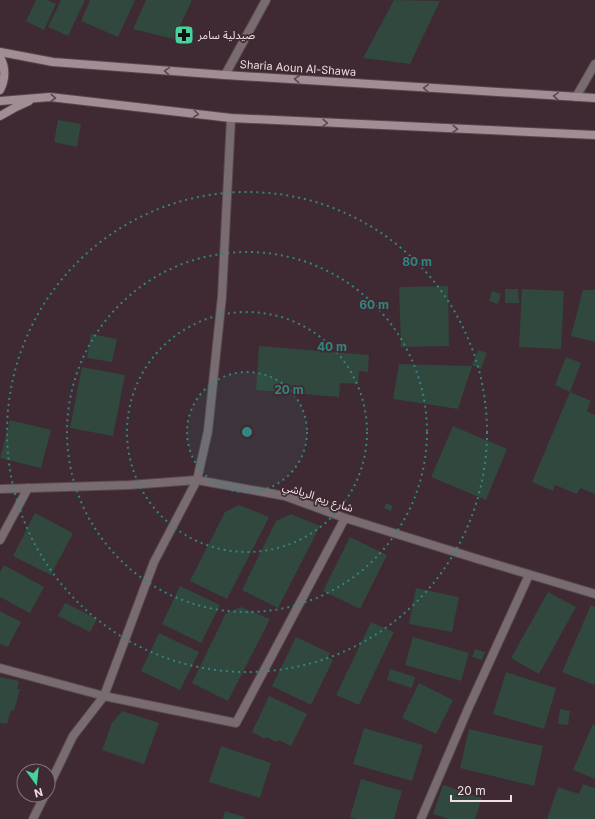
<svg xmlns="http://www.w3.org/2000/svg" width="595" height="819" viewBox="0 0 595 819" font-family="Inter,'Noto Sans Arabic',sans-serif">
  <rect width="100%" height="100%" fill="#3f2932"/>
  <g fill="#30483d">
    <polygon points="36,0 47,0 56,4 44,30 26,21"/>
    <polygon points="61,0 85,0 68,36 48,27"/>
    <polygon points="90,0 135,0 118,37 81,21"/>
    <polygon points="146,0 192,0 174,39 133,29"/>
    <polygon points="394,0 440,1 410,64 363,58"/>
    <polygon points="58,120 81,124 77,147 54,142"/>
    <polygon points="448,286 449,346 401,347 399,287"/>
    <polygon points="505,289 518,289 519,303 505,303"/>
    <polygon points="522,289 564,291 561,349 519,347"/>
    <polygon points="583,290 595,290 595,342 571,336"/>
    <polygon points="492,291 501,294 498,304 489,301"/>
    <polygon points="91,334 117,339 112,362 87,358"/>
    <polygon points="259,346 369,355 368,372 359,371 358,384 340,383 339,397 256,390"/>
    <polygon points="478,350 487,353 481,369 472,365"/>
    <polygon points="566,357 581,363 570,392 555,385"/>
    <polygon points="399,364 472,366 458,409 393,399"/>
    <polygon points="82,367 125,375 113,436 70,428"/>
    <polygon points="570,392 591,401 587,411 595,415 595,494 580,488 577,494 555,485 553,491 532,482"/>
    <polygon points="10,420 51,430 41,468 0,458"/>
    <polygon points="453,426 507,449 486,500 431,477"/>
    <polygon points="386,503 393,506 391,511 384,508"/>
    <polygon points="239,505 269,517 227,599 190,581 225,512"/>
    <polygon points="35,513 73,533 51,575 13,556"/>
    <polygon points="291,514 320,526 278,608 242,590 276,521"/>
    <polygon points="350,537 387,555 360,609 323,591"/>
    <polygon points="4,565 44,587 30,613 0,597 0,572"/>
    <polygon points="180,586 220,605 201,643 162,624"/>
    <polygon points="416,588 459,597 452,632 409,624"/>
    <polygon points="548,592 576,607 539,674 511,658"/>
    <polygon points="65,603 97,619 90,632 58,616"/>
    <polygon points="591,605 595,607 595,682 594,685 562,672"/>
    <polygon points="241,607 270,619 228,701 192,683 226,613"/>
    <polygon points="0,611 21,622 8,647 0,644"/>
    <polygon points="371,622 394,632 359,705 336,695"/>
    <polygon points="159,633 199,652 180,690 141,671"/>
    <polygon points="296,637 330,653 328,657 333,660 311,705 272,686"/>
    <polygon points="413,637 469,653 461,681 405,665"/>
    <polygon points="475,649 485,652 482,660 472,657"/>
    <polygon points="390,669 415,677 412,688 387,680"/>
    <polygon points="506,672 556,688 544,729 493,714"/>
    <polygon points="0,677 19,681 17,689 20,689 14,711 11,710 7,724 0,723"/>
    <polygon points="419,683 453,700 436,734 402,718"/>
    <polygon points="269,696 307,714 291,746 279,740 277,742 266,737 265,739 252,732"/>
    <polygon points="560,709 570,711 568,725 558,724"/>
    <polygon points="122,711 159,723 144,764 102,750 112,723"/>
    <polygon points="593,724 595,725 595,779 573,770"/>
    <polygon points="364,728 423,745 412,781 353,764"/>
    <polygon points="469,729 543,746 534,786 460,768"/>
    <polygon points="221,746 271,763 260,798 209,782"/>
    <polygon points="361,779 402,791 394,819 356,819 350,817"/>
    <polygon points="583,784 595,788 595,819 547,819 558,787 579,794"/>
    <polygon points="443,785 482,798 475,819 449,819 433,814"/>
    <polygon points="225,811 245,817 244,819 223,819"/>
  </g>
  <g fill="none" stroke-linecap="round" stroke-linejoin="round">
    <defs>
      <g id="service">
        <polyline points="0,668 104,696 73,736 48,788"/>
        <polyline points="33,819 45,795"/>
      </g>
      <g id="minor">
        <polyline points="225,75 266,0"/>
        <polyline points="576,97 595,64"/>
        <polyline points="231,118 222,296 208,431 197,480 154,562 104,696 236,723 345,518"/>
        <polyline points="0,489 129,485 197,480 285,496 345,518 481,560 595,594"/>
        <polyline points="0,540 28,488"/>
        <polyline points="421,819 468,709 529,575"/>
      </g>
      <g id="secondary">
        <polyline points="0,52 53,62 225,75 595,98"/>
        <path d="M0,57C6,68 5,80 0,90"/>
        <polyline points="0,101 50,97 231,118 595,135"/>
        <polyline points="0,116 16,107 29,101"/>
      </g>
    </defs>
    <use href="#service" stroke="#5b464f" stroke-width="10"/>
    <use href="#minor" stroke="#5b464f" stroke-width="10"/>
    <use href="#secondary" stroke="#5b464f" stroke-width="10"/>
    <use href="#service" stroke="#786c70" stroke-width="8"/>
    <use href="#minor" stroke="#786c70" stroke-width="8"/>
    <use href="#secondary" stroke="#a08e94" stroke-width="8"/>
  </g>
  <defs><path id="oneway-chevron" d="M-2-3.5L2.5 0L-2 3.5" fill="none" stroke-width="1.6" stroke-linecap="round" stroke-linejoin="round"/></defs>
  <g stroke="#5c474f">
    <use href="#oneway-chevron" transform="translate(167 71) rotate(-176)"/>
    <use href="#oneway-chevron" transform="translate(297 79) rotate(-176)"/>
    <use href="#oneway-chevron" transform="translate(426 88) rotate(-176)"/>
    <use href="#oneway-chevron" transform="translate(556 96) rotate(-176)"/>
    <use href="#oneway-chevron" transform="translate(53 98) rotate(3)"/>
    <use href="#oneway-chevron" transform="translate(196 114) rotate(7)"/>
    <use href="#oneway-chevron" transform="translate(325 123) rotate(3)"/>
    <use href="#oneway-chevron" transform="translate(455 129) rotate(3)"/>
  </g>
  <circle cx="247" cy="432" r="60" fill="#318680" fill-opacity=".12"/>
  <g fill="none" stroke="#318680" stroke-width="2" stroke-dasharray="2 4">
    <circle cx="247" cy="432" r="60"/>
    <circle cx="247" cy="432" r="120"/>
    <circle cx="247" cy="432" r="180"/>
    <circle cx="247" cy="432" r="240"/>
  </g>
  <defs>
    <symbol id="pharmacy-square" viewBox="-11 -11 22 22"><rect x="-9" y="-9" width="18" height="18" rx="4" fill="#46d49e" stroke="#3f2932"/><path d="M-2-6h4v4h4v4h-4v4h-4v-4h-4v-4h4Z" fill="#111"/></symbol>
  </defs>
  <g fill-rule="evenodd">
    <use href="#pharmacy-square" x="173" y="24" width="22" height="22"/>
  </g>
  <g text-anchor="middle" dominant-baseline="central" stroke-width="3.5" stroke-linejoin="round" paint-order="stroke">
    <g font-size="11" fill="#efdfe5" stroke="#3f2932" text-anchor="start">
      <text x="198" y="35">صيدلية سامر</text>
    </g>
    <g font-size="11" fill="#efdfe5" stroke="#3f2932">
      <text transform="translate(298 68) rotate(4)">Sharia Aoun Al-Shawa</text>
      <text transform="translate(318 497) rotate(18)">شارع ريم الرياشي</text>
    </g>
  </g>
  <circle cx="247" cy="432" r="6" fill="#318680" stroke="#3f2932" stroke-width="2"/>
  <g font-size="12" text-anchor="middle" font-weight="bold" fill="#318680" stroke="#3f2932" stroke-width="3.5" stroke-linejoin="round" paint-order="stroke">
    <text x="417" y="266">80 m</text>
    <text x="374" y="309">60 m</text>
    <text x="332" y="351">40 m</text>
    <text x="289" y="394">20 m</text>
  </g>
  <g transform="translate(36 783) rotate(165)"><circle r="19" fill="#3f2932" stroke="#85727a"/>
  <path d="M0-3L7 15L0 10L-7 15Z" fill="#46d49e"/>
  <text y="-6" font-size="11" font-weight="bold" text-anchor="middle" fill="#efdfe5">N</text>
  </g>
  <path d="M451 795v6h60v-6" fill="none" stroke="#efdfe5" stroke-width="2"/>
  <text x="457" y="795" font-size="12" fill="#efdfe5" stroke="#3f2932" stroke-width="3" paint-order="stroke">20 m</text>
</svg>
